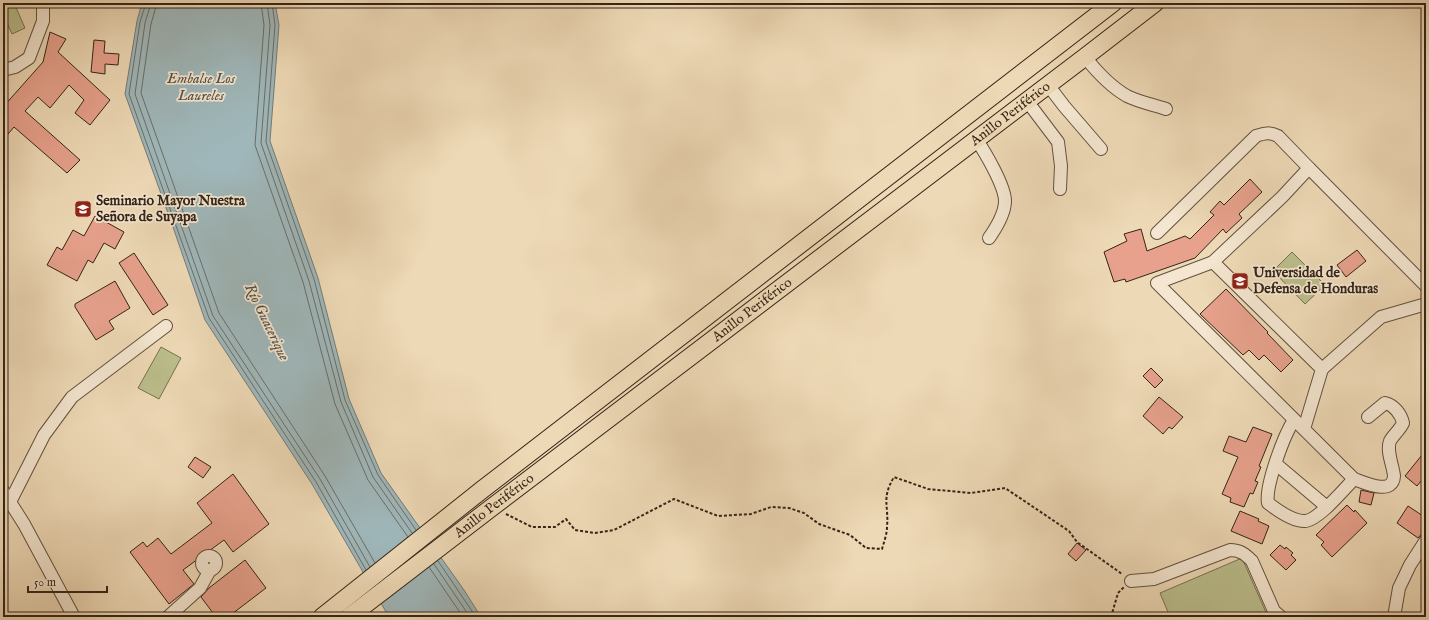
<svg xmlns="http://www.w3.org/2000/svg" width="1429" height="620" viewBox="0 0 1429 620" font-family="'IM FELL English',serif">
  <rect width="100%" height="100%" fill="#eed9b6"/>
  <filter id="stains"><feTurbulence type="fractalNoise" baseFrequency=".005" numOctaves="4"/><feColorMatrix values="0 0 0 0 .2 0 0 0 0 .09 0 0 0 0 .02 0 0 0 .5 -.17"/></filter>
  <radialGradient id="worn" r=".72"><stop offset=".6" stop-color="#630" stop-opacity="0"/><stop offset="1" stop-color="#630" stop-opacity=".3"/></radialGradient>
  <g fill="#bbbe8c" stroke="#787152">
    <polygon points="11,3 14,3 25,28 12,34 3,14 3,7"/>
    <polygon points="1292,252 1325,285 1305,304 1273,271"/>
    <polygon points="161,347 181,358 159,399 138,388"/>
    <polygon points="1242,558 1268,617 1170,617 1160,593"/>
  </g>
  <polygon fill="#9fb7ba" stroke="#747c79" points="142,3 275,3 279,25 270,141 318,278 349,399 381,473 464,590 481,617 389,617 312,484 205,320 173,227 125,94 137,21"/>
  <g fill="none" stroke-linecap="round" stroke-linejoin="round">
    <g stroke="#6a6e69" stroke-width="1">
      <polyline points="146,3 140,22 129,94 209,318 316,482 366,570"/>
      <polyline points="151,3 145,23 135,94 213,316 320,479 370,567"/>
      <polyline points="157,3 151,24 141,93 219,313 325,476 375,563"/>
      <polyline points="261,3 264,25 255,145 303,282 335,404 368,480 408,537"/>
      <polyline points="267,3 270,25 261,143 309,281 341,402 373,477 412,533"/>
      <polyline points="272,3 275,25 266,142 314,279 345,400 378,475 416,530"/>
      <polyline points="438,561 476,617"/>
      <polyline points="434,564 470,617"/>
      <polyline points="429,567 463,617"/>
    </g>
  </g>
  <g fill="#e7a18c" stroke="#342418">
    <polygon points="50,32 66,39 58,52 110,100 90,125 75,113 84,100 69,85 50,108 38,97 25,111 80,160 67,173 14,127 3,140 3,107 43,62"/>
    <polygon points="94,40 105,41 104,53 119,54 118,65 105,64 105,74 91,72"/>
    <polygon points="1250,179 1262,192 1239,214 1242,218 1226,233 1223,229 1195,258 1126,282 1125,279 1114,282 1104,252 1127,241 1124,234 1141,229 1147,251 1185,236 1190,239 1214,215 1210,212 1220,201 1224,205"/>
    <polygon points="95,216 124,232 115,249 104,243 93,263 88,260 77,281 47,265 57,247 62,250 73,230 84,236"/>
    <polygon points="1357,250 1366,261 1346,277 1337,265"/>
    <polygon points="134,253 168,305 153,315 119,263"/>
    <polygon points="115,281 130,308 109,321 114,329 96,340 75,307 75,304"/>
    <polygon points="1226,289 1268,332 1267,333 1293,360 1281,372 1264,355 1259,360 1249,350 1243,355 1200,314"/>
    <polygon points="1151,368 1163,380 1155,388 1143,376"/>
    <polygon points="1159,397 1183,417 1172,429 1169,427 1163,434 1143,416"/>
    <polygon points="1253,427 1272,434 1259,466 1261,467 1255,481 1258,482 1253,494 1250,493 1244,507 1230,502 1231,498 1222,494 1238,457 1223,451 1229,436 1246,442"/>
    <polygon points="1426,450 1426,475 1417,486 1405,476"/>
    <polygon points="195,457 211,467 203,478 188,467"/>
    <polygon points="233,474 269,524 233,552 224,540 183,570 194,584 169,604 130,552 143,542 147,547 158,538 171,554 212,523 197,503"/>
    <polygon points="1361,490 1374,493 1371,505 1359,502"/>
    <polygon points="1347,505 1354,512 1355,510 1367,523 1332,557 1321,545 1324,542 1316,535"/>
    <polygon points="1408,506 1426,518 1426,529 1418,538 1397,523"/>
    <polygon points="1240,511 1259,519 1258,521 1269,526 1262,544 1231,531"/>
    <polygon points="1077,543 1086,550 1076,561 1068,554"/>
    <polygon points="1280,545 1285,549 1286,547 1293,553 1291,555 1296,560 1286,570 1270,555"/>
    <polygon points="245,560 266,588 228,617 216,617 201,597 209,588"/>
  </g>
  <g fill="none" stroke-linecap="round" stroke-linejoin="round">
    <defs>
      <g id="minor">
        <path d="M1085,57C1097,72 1111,87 1127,96C1139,102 1154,105 1166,109"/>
        <polyline points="3,70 15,67 29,58 43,21 43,3"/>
        <polyline points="1048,85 1064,106 1101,149"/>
        <polyline points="1027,101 1058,142 1061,166 1060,189"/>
        <path d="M976,139C985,152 1005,186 1005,201C1005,214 996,228 989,238"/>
        <path d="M1157,233L1256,136C1265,133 1270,132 1278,136L1309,168"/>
        <path d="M1213,262L1157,283L1354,479C1365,483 1393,496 1394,476C1393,465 1386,451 1390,441C1393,435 1400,430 1403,423C1401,414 1394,405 1385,403L1368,417"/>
        <polyline points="1322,369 1381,317 1426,304"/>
        <path d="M1294,420C1284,435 1265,486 1268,503C1277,510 1292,521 1304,521C1317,522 1345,488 1354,479"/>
        <polyline points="1304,429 1322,369 1213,262 1282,197 1309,168 1426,286"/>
        <polyline points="1276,464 1327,507"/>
        <polyline points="3,491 24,524 74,617"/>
        <polyline points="10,502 44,435 72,397 166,326"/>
        <circle cx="209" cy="563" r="7"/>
        <path d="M1131,581L1154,579L1230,550C1240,550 1245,554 1252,561L1274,611L1281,617"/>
        <polyline points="168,617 200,588 210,570"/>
        <polyline points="1394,617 1399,588 1410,565 1426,540"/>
      </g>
      <g id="highway">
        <polyline points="322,617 483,489 1113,3"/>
        <path id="s1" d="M349,617L491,508L1085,57L1155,3"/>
      </g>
    </defs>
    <use href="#minor" stroke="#625140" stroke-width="14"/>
    <use href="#highway" stroke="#342418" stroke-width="19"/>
    <g stroke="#342418" stroke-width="2" stroke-dasharray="3 2" stroke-linecap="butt">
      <path d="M506,514L532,527H555L566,519L575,530L595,533L614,530L674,499L718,516L751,514L771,507L789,508L804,513L819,524L850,535L866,548L882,549C884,542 887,534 887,527C889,505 881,499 894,477L928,489L971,493L1005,488L1069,531L1077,542L1122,574"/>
      <polyline points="1111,617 1118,593 1124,587"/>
    </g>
    <use href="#minor" stroke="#f4e6d0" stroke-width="12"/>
    <use href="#highway" stroke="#eed9b6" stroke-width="17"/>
  </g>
  <defs>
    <symbol id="university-square" viewBox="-11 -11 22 22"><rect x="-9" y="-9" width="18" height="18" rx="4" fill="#8f2418" stroke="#f4e6d0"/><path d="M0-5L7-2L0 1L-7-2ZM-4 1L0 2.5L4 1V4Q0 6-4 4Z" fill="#fff"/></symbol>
  </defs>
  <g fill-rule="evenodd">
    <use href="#university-square" x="73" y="199" width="20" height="20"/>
    <use href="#university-square" x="1230" y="271" width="20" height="20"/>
  </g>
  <g text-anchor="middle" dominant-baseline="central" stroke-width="3.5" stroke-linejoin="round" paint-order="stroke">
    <g font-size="14" fill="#342418" stroke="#f4e6d0">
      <text stroke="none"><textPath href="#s1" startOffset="831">Anillo Periférico</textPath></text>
      <text stroke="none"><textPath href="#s1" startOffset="507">Anillo Periférico</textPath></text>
      <text stroke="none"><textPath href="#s1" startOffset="183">Anillo Periférico</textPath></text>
    </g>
    <g font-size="14" font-weight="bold" fill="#342418" stroke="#f4e6d0" text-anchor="start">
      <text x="96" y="201">Seminario Mayor Nuestra<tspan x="96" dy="16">Señora de Suyapa</tspan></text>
      <text x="1253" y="273">Universidad de<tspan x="1253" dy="16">Defensa de Honduras</tspan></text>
    </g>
    <g font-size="15" font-style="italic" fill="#545049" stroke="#f4e6d0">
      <text x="201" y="78">Embalse Los<tspan x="201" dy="17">Laureles</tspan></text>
      <text transform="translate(267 322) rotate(64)">Río Guacerique</text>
    </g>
  </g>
  <rect width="1429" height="620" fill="none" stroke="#eed9b6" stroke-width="16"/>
  <rect x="4" y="4" width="1421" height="612" fill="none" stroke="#342418" stroke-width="2"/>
  <rect x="8" y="8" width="1413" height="604" fill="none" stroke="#342418"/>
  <path d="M28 586v6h79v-6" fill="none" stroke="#342418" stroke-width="2"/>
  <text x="34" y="586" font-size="12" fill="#342418" stroke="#f4e6d0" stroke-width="3" paint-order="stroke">50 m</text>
  <rect width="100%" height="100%" filter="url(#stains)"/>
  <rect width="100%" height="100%" fill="url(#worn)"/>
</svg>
